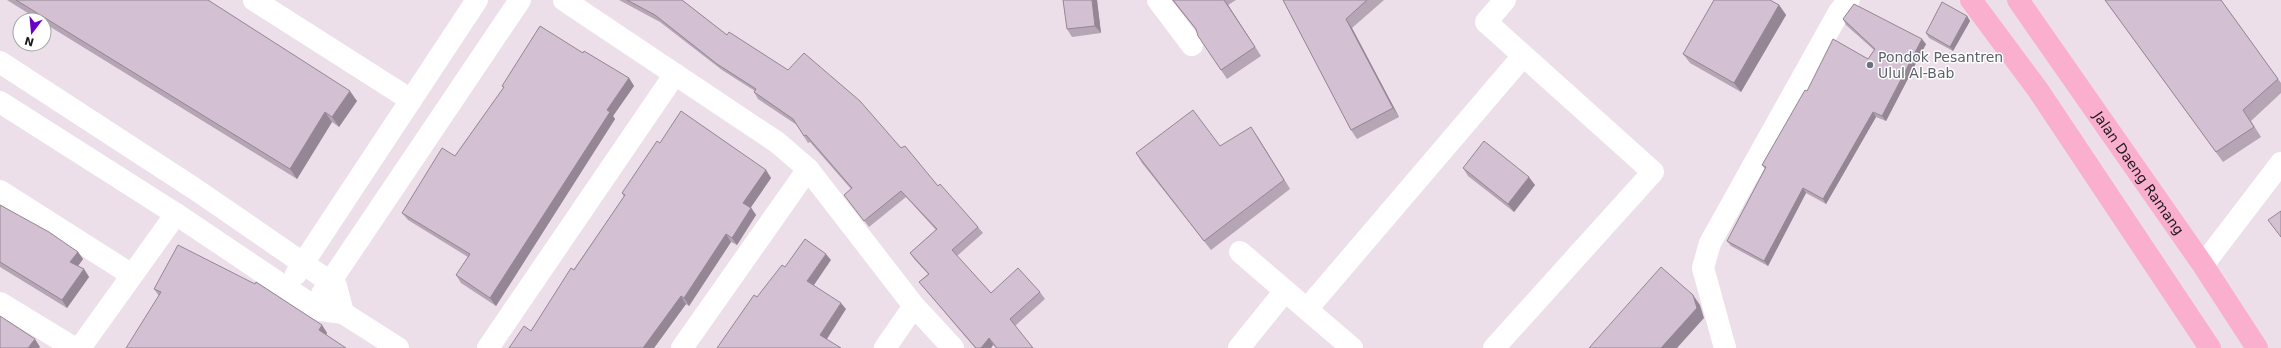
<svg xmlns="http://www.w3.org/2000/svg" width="2281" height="348" viewBox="0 0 2281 348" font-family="'DejaVu Sans',sans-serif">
  <rect width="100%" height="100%" fill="#eddfea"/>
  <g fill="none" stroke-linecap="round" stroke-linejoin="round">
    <g stroke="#fff" stroke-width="22">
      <polyline points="254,0 411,100"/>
      <polyline points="564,0 778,143 808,169 914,306 953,348"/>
      <polyline points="1158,0 1192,45"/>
      <polyline points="0,62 195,189 336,286 343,313"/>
      <polyline points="0,102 176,214 313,306 320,310 343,313 398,348"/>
      <polyline points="0,191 132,275"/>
      <polyline points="1240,252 1352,348"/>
      <polyline points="2203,265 2281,163"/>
      <polyline points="296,274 477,0"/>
      <polyline points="322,294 520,0"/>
      <polyline points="0,303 74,348"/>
      <polyline points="1307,309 1523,56"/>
      <polyline points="80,348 176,214"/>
      <polyline points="488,348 675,74"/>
      <polyline points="682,348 808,169"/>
      <polyline points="885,348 914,306"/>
      <polyline points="1239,348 1285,291"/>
      <polyline points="1494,348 1653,172 1486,22 1505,0"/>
      <polyline points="1725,348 1703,268 1710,243 1839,12 1849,0"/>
    </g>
    <g stroke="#fbafcf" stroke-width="22">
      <polyline points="1971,0 2038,90 2210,348"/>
      <path id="s1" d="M2018,0L2203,265L2257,348"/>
    </g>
  </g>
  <g fill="#b5a5b5">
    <polygon points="7,0 208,0 357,101 339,127 332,122 297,179 44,23 44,20 39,20"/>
    <polygon points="619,0 682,0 727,35 901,148 978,227 983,233 957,256 991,293 1040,292 1045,299 1015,326 1033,348 996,348 993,345 991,348 975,348 924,288 919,282 928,274 915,260 910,253 936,230 906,197 869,227 844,195 851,189 810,142 808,143 797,125 758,99 754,92 755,91 722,70 660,22"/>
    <polygon points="1097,0 1101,33 1072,37 1067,29"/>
    <polygon points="1172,0 1236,0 1228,5 1261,56 1227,79 1221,70 1196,30"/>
    <polygon points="1283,0 1384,0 1352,28 1399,117 1357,139 1351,130"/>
    <polygon points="2105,0 2221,0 2281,83 2281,93 2251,121 2261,137 2223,162"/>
    <polygon points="1779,5 1786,15 1741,92 1690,63 1683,54"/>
    <polygon points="1967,16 1970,21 1953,51 1929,38 1926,33"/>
    <polygon points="1843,19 1926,44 1886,121 1876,117 1826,204 1806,193 1768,266 1731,246 1727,241 1765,169 1762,165 1807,91 1868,59 1874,50 1846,25"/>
    <polygon points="583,53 629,78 634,86 613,116 615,119 496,306 461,283 456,275 468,257 408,220 402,213 455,156 504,88 502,86"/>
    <polygon points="1257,136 1290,189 1211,250 1142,163 1136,153 1220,146"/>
    <polygon points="1463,168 1535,185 1514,212 1468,176"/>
    <polygon points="766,170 771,178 751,207 756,215 737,245 731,242 689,306 686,304 654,348 509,348 531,331 624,197 622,193"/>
    <polygon points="0,205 78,252 83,259 78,266 84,269 89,277 67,308 0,267"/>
    <polygon points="154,289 322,325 327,333 326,335 159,296"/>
  </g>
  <g fill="#948694">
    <polygon points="1092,0 1097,0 1101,33 1095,26"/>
    <polygon points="1224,0 1228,5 1261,56 1255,47"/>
    <polygon points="1779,5 1786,15 1741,92 1734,83"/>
    <polygon points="1967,16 1970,21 1953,51 1950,47"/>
    <polygon points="1346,19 1352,28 1399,117 1393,108"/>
    <polygon points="1922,39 1926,44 1886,121 1882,116"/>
    <polygon points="629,78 634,86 613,116 615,119 496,306 490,298 607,110"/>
    <polygon points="350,91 357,101 339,127 332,117"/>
    <polygon points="325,112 332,122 297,179 290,169"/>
    <polygon points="1873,112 1876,117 1826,204 1823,199"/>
    <polygon points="1251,127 1257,136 1290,189 1284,180"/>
    <polygon points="766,170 771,178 749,210 743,203"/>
    <polygon points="1529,177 1535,185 1514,212 1508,204"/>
    <polygon points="1803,188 1806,193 1768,266 1764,261"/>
    <polygon points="751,208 756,215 737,245 732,238"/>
    <polygon points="726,234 731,242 689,306 684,298"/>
    <polygon points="78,252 83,259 75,270 70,262"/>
    <polygon points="826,254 831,260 812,288 807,281"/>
    <polygon points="84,269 89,277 67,308 62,300"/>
    <polygon points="1693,295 1700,305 1704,318 1677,348 1661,348"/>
    <polygon points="681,296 686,304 654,348 643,348"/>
    <polygon points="841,303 846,309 825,342 820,335"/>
    <polygon points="322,325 327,333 324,338 319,330"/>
    <polygon points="989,338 993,345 991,348 981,348"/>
    <polygon points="35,339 40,347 39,348 28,348"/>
  </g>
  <g fill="#d3c0d3" stroke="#948694">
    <polygon points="16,0 208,0 350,91 332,117 325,112 290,169"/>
    <polygon points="627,0 682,0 727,35 729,32 788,70 804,53 860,101 901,148 905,146 938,186 940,184 978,227 952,250 991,293 1018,268 1040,292 1010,319 1033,348 997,348 989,338 981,348 976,348 919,282 929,274 910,253 937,229 901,191 864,221 844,195 852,188 806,135 804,136 793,119 754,92 756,89 717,64 655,15"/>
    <polygon points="1063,0 1092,0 1095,26 1067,29"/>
    <polygon points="1173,0 1224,0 1255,47 1221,70 1198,36 1196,29"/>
    <polygon points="1283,0 1367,0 1346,19 1393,108 1351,130"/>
    <polygon points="1714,0 1770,0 1779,5 1734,83 1683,54"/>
    <polygon points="2105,0 2221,0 2278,79 2243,110 2254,127 2216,152"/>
    <polygon points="1942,2 1967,16 1950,47 1926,33"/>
    <polygon points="1854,4 1922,39 1882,116 1873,112 1823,199 1803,188 1764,261 1727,241 1766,167 1762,165 1805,90 1807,91 1833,39 1868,59 1875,49 1843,19"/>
    <polygon points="540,26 583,53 584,51 629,78 607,110 610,112 490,298 456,275 470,254 402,213 442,148 455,156 504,87 502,86"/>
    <polygon points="1193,110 1220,146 1251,127 1284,180 1204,241 1136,153"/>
    <polygon points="681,111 766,170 743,203 751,208 732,238 726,234 684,298 681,296 643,348 509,348 524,326 531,331 571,268 574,270 625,195 622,193 657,141 660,143"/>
    <polygon points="1484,141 1529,177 1508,204 1463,168"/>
    <polygon points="0,205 49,232 78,252 70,262 84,269 62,300 0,262"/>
    <polygon points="2281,211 2281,237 2268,220"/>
    <polygon points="805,239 826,254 807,281 841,303 820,335 841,348 717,348 754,295 757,297 782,265 785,267"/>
    <polygon points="178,245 255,284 256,282 322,325 319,330 346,348 126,348 161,292 154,289"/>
    <polygon points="1661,267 1693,295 1697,308 1661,348 1589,348"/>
    <polygon points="0,316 35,339 28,348 0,348"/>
  </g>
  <circle fill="#6b7280" stroke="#fff" stroke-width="1.5" cx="1870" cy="65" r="4"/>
  <g text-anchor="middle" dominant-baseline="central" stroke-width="3" stroke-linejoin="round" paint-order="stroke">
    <g font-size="14" fill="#5b616d" stroke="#fff" text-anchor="start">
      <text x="1878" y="57">Pondok Pesantren<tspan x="1878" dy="16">Ulul Al-Bab</tspan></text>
    </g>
    <g font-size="14" fill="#1b1b1b" stroke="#fff">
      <text stroke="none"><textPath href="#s1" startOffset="211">Jalan Daeng Ramang</textPath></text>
    </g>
  </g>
  <g transform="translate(32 32) rotate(196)"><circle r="19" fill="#ffffff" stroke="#a4a4a4"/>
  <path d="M0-3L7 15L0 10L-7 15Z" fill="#6800c5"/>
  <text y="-6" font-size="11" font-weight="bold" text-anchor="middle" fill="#1b1b1b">N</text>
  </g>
</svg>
